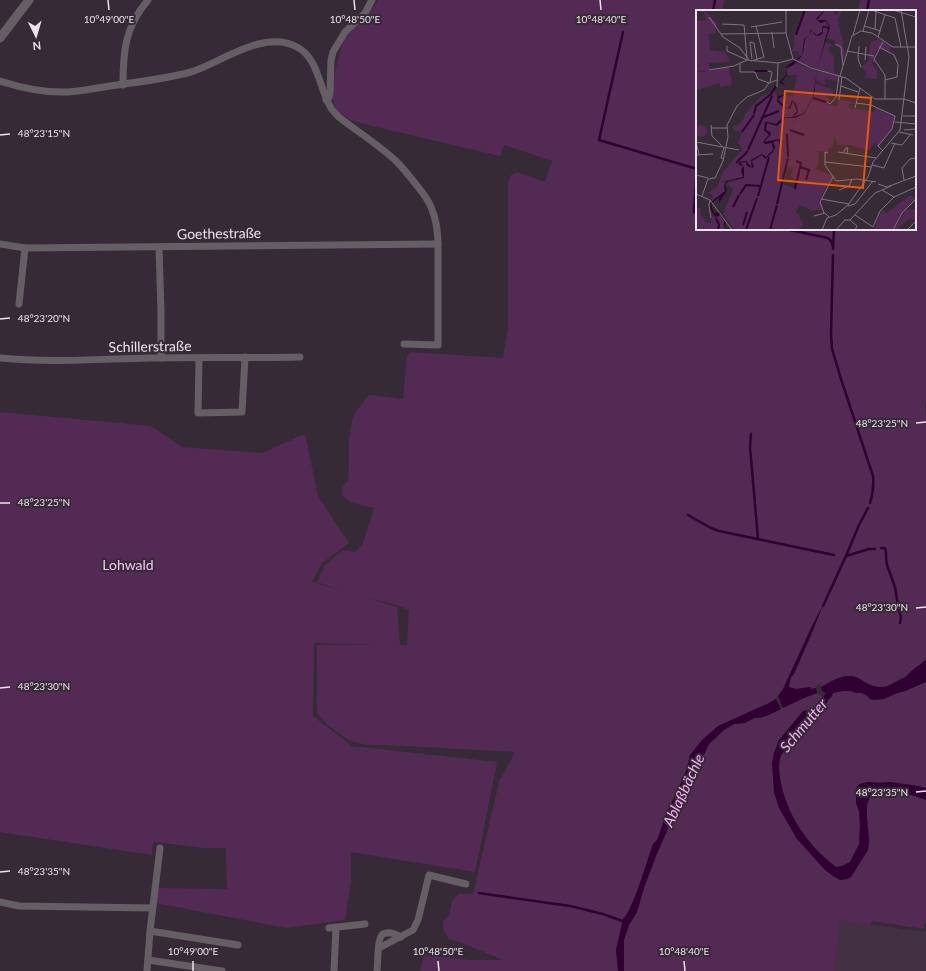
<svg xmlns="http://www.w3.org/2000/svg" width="926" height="971" viewBox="0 0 926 971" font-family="Lato,sans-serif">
  <rect width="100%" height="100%" fill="#362a36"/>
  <polygon fill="#423142" points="840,921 920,931 926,931 926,971 834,971"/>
  <g fill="#532a54" fill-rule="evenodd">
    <path d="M378,0H724L722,11H697V229H915V11H858L860,0H926V401L925,407L926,423V659L917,668L909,673L906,677C897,679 889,688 880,687C872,687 866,683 860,679C847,671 832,681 821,687V683L816,686V688L811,689L810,687L796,689L789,687V686L791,677L794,674L811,635L821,608L812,626L783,689L778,696L776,697V699L767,704L718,726L696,749L690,755L686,771L666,815L657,840L653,844C649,858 632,913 623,919L616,950L618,971H420L424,955L471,960H503L462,943L449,939L444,931L443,923L444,920L449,916L452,901L458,894H473L500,778L502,777L515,752L407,746L367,745L350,741L326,724L317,713V645H377L314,643L313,716L352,746L497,762L475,872L351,852V882L345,920L286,928L156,903L155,888L227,889L226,848H204L153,842L152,855L0,832V412L151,426L182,447L262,453L305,434L318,496L349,543L322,563L312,582L340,590L317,582L325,565L343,550L355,552L363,543L374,508L352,503L342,495L343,486L348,481L349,461V440L352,420L357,410L369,395L403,399L407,357L410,352L503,358L508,328V184L511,175L517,172L545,182L552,161L504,145L500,156L376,127L350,120L336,110L332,99L333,79L343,41L349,33L364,19L376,4ZM367,598L394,604L409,610L407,646L400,645L397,607Z"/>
    <path d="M926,682V788L918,786L898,783L868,782L856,803L859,811L860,826L859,844L850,862L842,866L836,867C807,844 786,814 780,778C779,770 778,761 782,754C788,744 798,738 806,730C812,723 818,716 824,709C825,706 826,703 828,700C830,698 832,697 833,693L843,691H852L856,693H862L866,695L870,699L874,700L884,699L897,693L905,691Z"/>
    <path d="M817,693L823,698C817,705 812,710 803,712L794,722L772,763L774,792L779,808L797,839L833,876L840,880L847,879C851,873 866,855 868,849C871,840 868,828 867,819C867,812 866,801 870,795C875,788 904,792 912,795C916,796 921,798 926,800V923L924,924V929L872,921L870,925L840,921L834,971H624V940L629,925L637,912L644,888L656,856L691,776L698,765L700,763L709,744L724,730L735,724L745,723L754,718C763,719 772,713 780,709C792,703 804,697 817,693Z"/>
  </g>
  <g fill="#2f0031">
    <polygon points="824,603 811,635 794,674 791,677 789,686 789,687 796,689 811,687 811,689 816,688 817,693 802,699 783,708 778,696 783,689 812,626"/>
    <path d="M926,659V682L905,691L897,693L884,699L874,700L870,699L866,695L862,693H856L851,691H843L833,693C832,697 830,698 828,700C826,703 825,706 824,709C818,716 812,723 806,730C798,738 788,744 782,754C778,761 779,770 780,778C786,814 807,845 836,867L842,866L850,862L859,844L860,826L859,811L856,803V788L859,784L868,782L878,783L890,782L918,786L926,788V800L911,795L901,792L878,791L874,792L871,794L867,805V817L869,842L868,850L851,877L847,879L840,880L833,876L825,870L797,839L779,808L774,792L772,763L774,753L779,740L803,711C814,710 820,702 826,693L822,691L821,687C832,681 847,671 860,679C866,683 872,687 880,687C889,688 897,680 906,677C910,671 920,665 926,659Z"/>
    <path d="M776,699L781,709C773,713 763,719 754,718L745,723L734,724L724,730L709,744L700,763L698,765L691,776L656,856L644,888L637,912L629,925L624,940V971H618L616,950L623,919C632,913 648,857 653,844L657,840L666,815L686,771L690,755L702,740L718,726L767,704Z"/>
  </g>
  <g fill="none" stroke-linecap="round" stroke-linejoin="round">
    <g stroke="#2f0031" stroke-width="2.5">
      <polyline points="713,11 715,0"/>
      <polyline points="867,11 869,0"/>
      <polyline points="623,32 599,140 697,169"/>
      <polyline points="697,166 694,212 697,213"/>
      <polyline points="785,229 828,238 831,241 833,246"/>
      <polyline points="833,249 834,229"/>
      <path d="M833,255L831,333L832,349L841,379L873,476C874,486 873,493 870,503"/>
      <polyline points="751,434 750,447 758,539"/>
      <polyline points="688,515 711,528 719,531 834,555"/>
      <polyline points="881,548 885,548 886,552 886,558 887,565 895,587 897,600 901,618 900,623"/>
      <polyline points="846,556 869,549 875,549"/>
      <polyline points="823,606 846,556 859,525 868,508"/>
      <polyline points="479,893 570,906 603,914 625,922"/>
    </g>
    <g stroke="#655f65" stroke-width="7">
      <path d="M0,81C22,88 45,93 68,92C82,91 96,88 110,86C137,82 165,79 191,72C222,62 264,29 297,47C318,58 319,87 330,106C332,111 336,114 340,118C358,132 379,145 396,161C404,169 411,178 418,187C423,193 428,200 431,207C436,219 438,231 438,244V345L404,344"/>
      <path d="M123,85C123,51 125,27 148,0"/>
      <polyline points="326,100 329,97 330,93 331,60 333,52 345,32 365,13 372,0"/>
      <polyline points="0,244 25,248 438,244"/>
      <polyline points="159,247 161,312 161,358"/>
      <polyline points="19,304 25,248"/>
      <path d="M0,358C50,363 100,359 150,358C200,357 250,358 300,357"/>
      <polyline points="199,358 198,413 242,412 245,357"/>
      <polyline points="0,902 19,906 152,908"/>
      <polyline points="329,928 365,924"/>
      <polyline points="150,931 238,945"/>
      <polyline points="379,948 413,930 418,920 429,875 466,884"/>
      <polyline points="148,960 222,971"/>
      <polyline points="147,971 150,931 160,848"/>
      <polyline points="334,971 336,927"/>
      <path d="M377,971C378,964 377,937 383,934C389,931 396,934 401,937"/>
    </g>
    <polyline stroke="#655f65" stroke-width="9" points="0,38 29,0"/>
  </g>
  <path fill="none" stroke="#ebe3eb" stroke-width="1.5" d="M108,0L109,10M354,0L355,10M600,0L601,10M0,135L10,134M0,319L10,318M916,423L926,422M0,503H10M916,608L926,607M0,688L10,687M916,792L926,791M0,872L10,871M193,961V971M438,961L439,971M684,961L685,971"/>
  <g text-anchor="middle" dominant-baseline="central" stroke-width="4" stroke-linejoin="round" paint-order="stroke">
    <g font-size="14" fill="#ebe3eb" stroke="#362a36">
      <text transform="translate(219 233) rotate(-1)">Goethestraße</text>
      <text transform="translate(150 346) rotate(-1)">Schillerstraße</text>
    </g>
    <g font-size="14" fill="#fdc0fe" stroke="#362a36">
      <text x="128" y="564">Lohwald</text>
    </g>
    <g font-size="15" font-style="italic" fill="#f8acf9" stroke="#362a36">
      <text transform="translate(803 725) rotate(-50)">Schmutter</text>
      <text transform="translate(683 790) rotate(-65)">Ablaßbächle</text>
    </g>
  </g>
  <g transform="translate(696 10)">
    <rect width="220" height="220" fill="#362a36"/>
    <path d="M1,0L9,1L21,13L19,24H12L14,40L29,42L34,52L13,53V61L33,57L36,75L24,77V73L0,80V61L8,62L11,61L0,60V11L11,10L7,2ZM109,0H129L120,8L121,10L130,11L133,17L129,16L126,17L127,21V17L132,19L125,41L128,32L136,35L132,40L138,46V64L121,59L122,52L121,59L100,51L105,46L100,51L99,50L104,46L102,41H96L99,33L97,30ZM130,0H136L141,5L143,0H146L142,10L149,43L148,50L145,37L140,34L139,30L130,28L134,17L131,11L121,10ZM183,29L195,36L194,39L192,42L183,37L178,45L179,52H175L181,61V69L169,68L170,62L165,57L173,51L174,33ZM99,53L120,61V64L121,61L142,66V71L128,69L130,76L120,70V74L138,80L136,86L129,85L134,89L130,94L141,96L142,90H148L160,93L153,94V98L178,102L180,98L198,106L197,117L182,136L178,133L173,140L154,135H142L138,125L137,137L133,138L132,142L123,141L122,157L117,158L137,166L123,190L126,200H115L100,193L104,195L100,201L108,215L101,220H79L75,217L74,220H38L27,204L37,179L31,173L48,168V157L44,152H50L56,158V151L66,145L69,149L77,142L79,137L77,132H68L74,127V122L70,120L71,112L81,116L89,108H97L101,103L102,97L97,90L92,98L85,94L82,89L89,85L97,86L101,65H91L90,59ZM97,157L95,166L100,171L98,178L87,174L91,158ZM79,81L83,94L94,99L97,91L101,102L96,107L86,108L80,114L70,111L68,120L73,125L67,132L69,134L76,133L77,140L70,147L66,144L55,150L56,158L50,151L43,152V155L47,156L45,161L47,167L26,171L29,172V181L16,191L17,185L12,183L21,177L27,162L46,140L42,132L46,122L38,121L37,116L42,115L49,107V104L65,86ZM-1 121a6 6 0 1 1 12 0a6 6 0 1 1-12 0ZM214,185L220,189L201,208L204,206L197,219L178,220L186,199L191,203ZM1,198H5L4,204L9,209L8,212L15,213L16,207L25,206L28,211L27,217L31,220H0ZM220,199V211L214,208L202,218L205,220H198L210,200Z" fill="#532a54" fill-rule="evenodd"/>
    <path d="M129,0L121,10H130L134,17L121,59L132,20L130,17L127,18V23L123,26L119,25L115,20L114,25L109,29L107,43L105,47L96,56L90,58L91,65L86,71L90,77L86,73L85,75L86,72L81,75L90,65V57L106,45L108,29L114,25V20L121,25L126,22L127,16L133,17L130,11L125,13L120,9ZM121,61L118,85L108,104L101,107L96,116L100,108H89L81,116L71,113L70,120L74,122L75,124L68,132L83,129L85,131L84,136L83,130L77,132L79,137L77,142L69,149L66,145L56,151L58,157L56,158L51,156L50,152L44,153L48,157V168L32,171L29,175L31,179L30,182L23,193V187L15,194L18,203L23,202L30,212L28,217L35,220L28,218V210L24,205L20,207L15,201L14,196L15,192L29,181L28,175L31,171L47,167L45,161L47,156L43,155V152L50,151L56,158L55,150L66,144L70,147L77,140L76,133L69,134L67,132L73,125L68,120L69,112L80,114L86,108L96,107L101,101L97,91L94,99L86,96L81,91L82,86L89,85L82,89L89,97L93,98L96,90L100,94L102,102L97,107L108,103L117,86Z" fill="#2f0031"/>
    <path fill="none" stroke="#2f0031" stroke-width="2" d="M100,25L109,0M58,61H71M117,88L130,92M58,104L60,96L75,84L80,76M65,108L83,101M94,120L108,125M46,122L58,105M91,124L92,147M52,140L76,86M40,153L52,141M104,157L113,160L110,170M99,179L105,153L100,151M44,184L50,175L64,176M62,186L73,147M81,194L92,148M37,197L43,185M20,208L23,215L22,220M47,215L51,202M50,220L61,188M74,220L81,195"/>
    <path fill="none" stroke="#7e747e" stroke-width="1" d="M90,0V23L97,49M175,0L199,8L205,37M197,0L220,7M13,7L27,27L44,38L53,50M26,14L48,15L51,49M168,16L185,21M55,17L86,12M179,19L180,2M167,21L173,0M76,22L78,38M25,24L90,23M157,25L164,0M182,27L189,5M187,32L178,49L189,65V89M139,34L145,37L147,55M31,36V41L51,50M163,36L162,49L165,57M183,37L198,45L202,54L201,67L189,70M151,41L178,46M56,49L54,32L58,33L61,50M97,49L115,58L150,68L179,89H208L220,93M169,50L170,37M55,51L68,47L60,16M44,54V62H59L62,69L73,73M13,60L38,56L51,50L82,53L97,49M72,61L76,62L74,72M144,66L156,26L165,21L176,23L197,37H220M145,76L162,82M81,77L82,53M140,87L143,66M143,90L146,67M131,92L134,94L140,87M160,93L175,95L199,106L196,119L182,136L187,141M159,98L164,78M207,106H220M199,112L220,114M15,115L16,126L26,136M15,118H31M208,120L220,119M203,122L217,125M0,132L43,140M0,132L3,144M195,133L206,135L214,125M28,137L25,148L28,149M142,142L180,148M132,143L129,142V155L140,171L161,169L180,172M147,143L150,138H152L151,143M0,145L17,144M129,152L175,157M176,155L188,158L199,133M0,165L12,168M208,170L206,158L214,149L220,148M182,174L191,177L220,166M143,180L153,176L156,169M186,180L198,187L220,177M0,184L14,190L36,220M6,186L12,169L19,168L27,151L32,127L31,115L41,96L51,87L68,80L73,73L81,70M125,189L153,194M14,190L13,195L15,208M152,196L159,194L177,171M128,203L124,192L137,167M159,205L177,217L184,201L198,187M118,206L129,203L133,207M148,210H154L179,183L195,176M154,210L161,216L159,220M126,220L131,208L140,205L152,195L172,167L177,152L204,120L213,47L205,0M140,220L149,210M197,220L206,203L220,189M211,220L220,211"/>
    <path fill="#e8590c" fill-opacity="0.15" stroke="#e8590c" stroke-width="2" d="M89,81L175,88L167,178L82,170Z"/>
    <rect width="220" height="220" fill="none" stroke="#ebe3eb" stroke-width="2"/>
  </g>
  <g font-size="10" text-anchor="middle" fill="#ebe3eb" stroke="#362a36" stroke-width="4" stroke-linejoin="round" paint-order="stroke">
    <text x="109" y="23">10°49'00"E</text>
    <text x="355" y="23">10°48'50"E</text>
    <text x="601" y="23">10°48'40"E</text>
    <text x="44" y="137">48°23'15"N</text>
    <text x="44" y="322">48°23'20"N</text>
    <text x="882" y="427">48°23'25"N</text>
    <text x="44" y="506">48°23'25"N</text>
    <text x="882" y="611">48°23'30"N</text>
    <text x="44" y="690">48°23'30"N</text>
    <text x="882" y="796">48°23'35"N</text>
    <text x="44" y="875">48°23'35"N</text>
    <text x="193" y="955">10°49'00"E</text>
    <text x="438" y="955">10°48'50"E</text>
    <text x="684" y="955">10°48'40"E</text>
  </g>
  <g transform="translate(36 36) rotate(175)" stroke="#362a36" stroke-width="3" paint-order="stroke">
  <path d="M0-3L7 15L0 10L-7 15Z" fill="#ebe3eb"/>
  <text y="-6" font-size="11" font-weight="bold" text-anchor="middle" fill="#ebe3eb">N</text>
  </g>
</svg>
